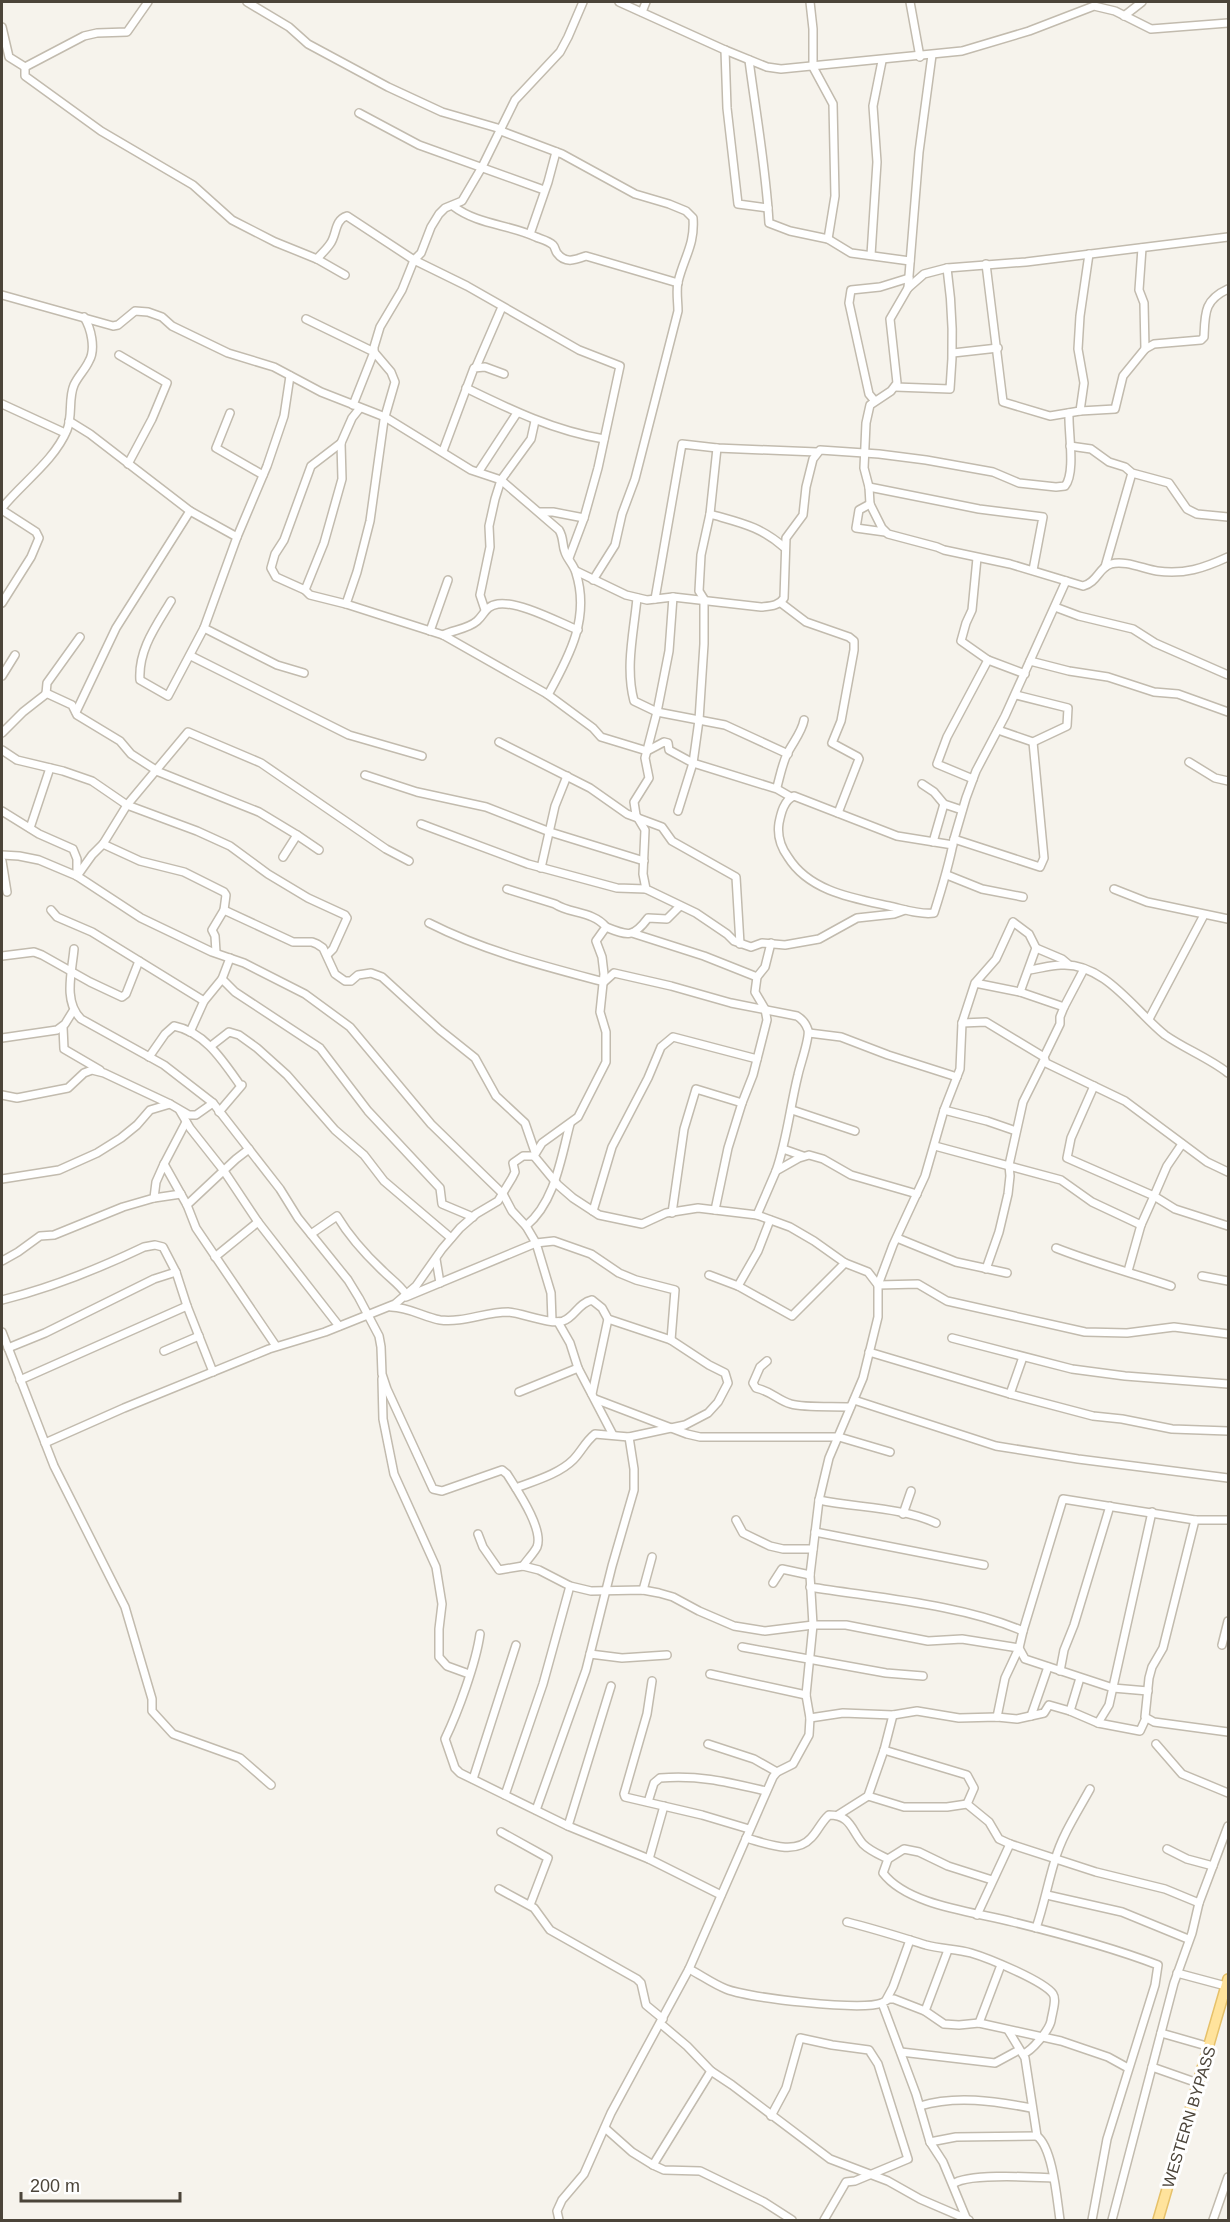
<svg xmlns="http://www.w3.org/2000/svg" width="1230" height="2222" viewBox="0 0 1230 2222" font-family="Helvetica,sans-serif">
  <rect width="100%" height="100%" fill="#f6f3ec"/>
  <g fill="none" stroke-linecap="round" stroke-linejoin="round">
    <defs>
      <g id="minor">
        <polyline points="247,2 289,27 308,44 388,87 442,112 501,129"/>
        <polyline points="583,2 568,37 560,52 515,100 482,167 462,201 445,208 439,214 431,227 421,253 414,260 402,290 380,327 374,347 374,352 391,372 395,382 384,420 370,521 357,572 346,604 443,635 547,694 593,728 601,737 647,751 664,742 668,743 669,750 693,763 777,789 791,797"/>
        <polyline points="619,2 725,50 767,67 781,69 962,51 1029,31 1094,6 1115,11 1151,29 1228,23"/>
        <polyline points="810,2 813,29 813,67 833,104 835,196 828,239"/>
        <polyline points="910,2 920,57"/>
        <polyline points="642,12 646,2"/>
        <polyline points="1124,16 1142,2"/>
        <polyline points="2,27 9,57 25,67"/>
        <polyline points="725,50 727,108 738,204 768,208"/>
        <path d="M749,60C756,114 766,168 769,223L790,231L828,239L851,253L910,261"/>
        <polyline points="25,67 25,76 101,131 193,185 232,220 275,242 317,259 345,275"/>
        <polyline points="25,67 84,36 97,33 127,32 148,2"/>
        <polyline points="359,113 419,145 544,190"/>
        <path d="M501,131L562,154L635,194L669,204L686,211L693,218C695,245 684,257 678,282C676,291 678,302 678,311L635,479L622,514L615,545L593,580"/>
        <path d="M453,206C478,225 508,224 536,237C541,239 549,241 553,245C555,247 555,250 557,253C565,264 575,260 586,256L678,283"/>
        <polyline points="530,234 548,182 556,152"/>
        <path d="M1228,237L1026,262L947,268L924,274L908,288L890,319L897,383L891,391L870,405L866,423L864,468L869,487L870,504L882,528L888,534L937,547L944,550L1010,564L1083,586C1097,583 1099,567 1111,564C1125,560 1144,569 1157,571C1184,575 1204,568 1228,557"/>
        <polyline points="1142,248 1139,290 1144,303 1145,349"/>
        <polyline points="871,255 877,162 873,106 882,61"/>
        <path d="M317,259C321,254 326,250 330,244C337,235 334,220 347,216L414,260L467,286L579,350L620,366L598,468L584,518L569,558"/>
        <path d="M986,264L1003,402L1050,416L1080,411L1115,409L1123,376L1145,349L1154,344L1201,340L1204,337C1205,313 1204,300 1228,289"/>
        <polyline points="908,288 919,152 932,55"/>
        <path d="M2,295L113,326L118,325L135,311L148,312L162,317L172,326L228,353L274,367L321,392L385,417L471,470L501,480L559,530C564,538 562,545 565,552C567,559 574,565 576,573C590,617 570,655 549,693L547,694"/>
        <polyline points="306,319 374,352 353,405"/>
        <polyline points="953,353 998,348"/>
        <polyline points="119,355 167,383 152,419 128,464"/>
        <polyline points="476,367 502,307"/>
        <path d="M895,387L950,389C954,347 953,310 947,268"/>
        <path d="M466,388C511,410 555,431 604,439"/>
        <polyline points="874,400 869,394 849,303 851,290 880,287 909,278"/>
        <polyline points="2,404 65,433"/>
        <polyline points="1080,411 1084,383 1078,349 1080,316 1089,254"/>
        <polyline points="230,413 216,448 263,475"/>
        <polyline points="69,421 90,434 190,511 237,537"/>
        <polyline points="1070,446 1091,449 1109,462 1125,467 1132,473 1169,483 1187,509 1197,514 1228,517"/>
        <polyline points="443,451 474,368 485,367 504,374"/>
        <polyline points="479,471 517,413"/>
        <polyline points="869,487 979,509 1043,517 1033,570"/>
        <polyline points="870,504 859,510 856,528 885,532"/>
        <path d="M2,508C22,483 54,461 67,430C73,415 68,399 74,385C78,376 85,370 89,361C96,349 91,328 84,317"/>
        <polyline points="2,510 36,532 39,538 31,557 2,603"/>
        <polyline points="540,512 553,512 584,518"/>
        <path d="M710,514C741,523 760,526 785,548"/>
        <polyline points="977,558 972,610 966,623 961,641 988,660 1025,674"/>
        <polyline points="1105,567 1132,473"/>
        <path d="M576,571L626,595L647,600L673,597L761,607C770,606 779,606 784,598L786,538L803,515L806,487L813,459L820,450L879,454L926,460L993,472L1019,483L1056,487L1065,486C1076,473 1068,431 1069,413"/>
        <polyline points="305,590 276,577 271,568 275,554 284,540 311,466 341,443"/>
        <polyline points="673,597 669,651 657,712 645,758 649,778 634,802 636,815 645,830 643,874 646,889 696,913 727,934 734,941 751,947 762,943 785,945 819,939 857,918 894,914 905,910"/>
        <path d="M637,598C634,631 625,667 634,701L657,712L725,725L788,754"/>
        <polyline points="655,599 682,444 717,448 817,452"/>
        <path d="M171,601C156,626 138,650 140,680L168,696L204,628L237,537L267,466L284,416L290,376"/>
        <polyline points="781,603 806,622 849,637 854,641 854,650 841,721 832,743 858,757 859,759 838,813"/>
        <polyline points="346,604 310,595 305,590 324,543 342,479 341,443 352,418 360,408"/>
        <polyline points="1055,607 1079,616 1133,629 1155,643 1228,675"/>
        <polyline points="485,610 480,595 490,547 489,526 495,499 501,480 531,439 535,421"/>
        <polyline points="204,628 277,665 304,673"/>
        <polyline points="430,631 448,580"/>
        <path d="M443,635C453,630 468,629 477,621C485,614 485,606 498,604C519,601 558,622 578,630"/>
        <polyline points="191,656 349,735 422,756"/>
        <polyline points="1030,661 1069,671 1108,677 1154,692 1178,694 1228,712"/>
        <polyline points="2,676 15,655"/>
        <polyline points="46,693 72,705 77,715 120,741 131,754 159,772 259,812 297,835 283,857"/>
        <polyline points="76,712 116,628 190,511"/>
        <polyline points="998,730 1033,742 1067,726 1068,708 1016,695"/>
        <polyline points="2,733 23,712 46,694 47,683 80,637"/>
        <polyline points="499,742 590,788 627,814 662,827 672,841 736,877 740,944"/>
        <polyline points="2,750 17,760 63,771 92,781 127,805 197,831 230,846 268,874 308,898 345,915 347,918 333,949 327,955"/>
        <polyline points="1189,762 1215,778 1228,781"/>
        <polyline points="365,775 417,792 486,807 550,832 644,861"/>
        <polyline points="973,779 937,764 947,737 988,660"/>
        <polyline points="922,784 934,792 944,804 962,810"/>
        <path d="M777,787C780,776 782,765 787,754C793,742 802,732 804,720"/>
        <polyline points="2,811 39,834 73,849 77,859 77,876"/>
        <polyline points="678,811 693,763 699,720 704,644 704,599 699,591 701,555 710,514 717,448"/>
        <polyline points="421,824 528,864 617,888 646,889"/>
        <polyline points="30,828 50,768"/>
        <polyline points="297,835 319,850"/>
        <polyline points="954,839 1040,867 1044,858 1033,742"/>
        <polyline points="933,842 944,804"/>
        <polyline points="103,844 140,861 184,872 224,892 226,895 224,910"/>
        <path d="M953,845L897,836L794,796C784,800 781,813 779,823C777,836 780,846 788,857C809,891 852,898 889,906C903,909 920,915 934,913C942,888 949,865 954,839L966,798L976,771L1005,716L1066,581"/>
        <polyline points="2,855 19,856 39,860 77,876 141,918 212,952 244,963 305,994 350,1027 431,1124 503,1194 512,1211 526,1226"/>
        <polyline points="2,861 7,892"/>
        <polyline points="541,868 555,806 567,776"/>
        <polyline points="947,875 982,889 1023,897"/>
        <polyline points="77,876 92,855 103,844 127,805 188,732 261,763 386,849 409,861"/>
        <polyline points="1114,889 1147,902 1228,919"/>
        <polyline points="51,910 57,917 92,932 204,1001"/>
        <path d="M429,923C484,951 544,966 604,982L614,973L671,986L731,1003L797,1016C802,1019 806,1024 808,1030C810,1038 800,1065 798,1075C790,1107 787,1140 776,1171"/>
        <path d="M606,927C628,936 633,938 648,918L667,919L680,906"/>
        <polyline points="632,933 704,956 757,977"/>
        <polyline points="1036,948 1062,959 1068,964"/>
        <path d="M74,949C72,972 63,1001 81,1019L164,1065L213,1103L280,1189L298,1218L348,1280L359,1298L379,1336L381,1347L382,1374L387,1389L433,1489L442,1491L502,1470L507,1474C517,1490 544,1529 537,1547C534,1553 527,1560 523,1566"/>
        <polyline points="216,952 215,936 212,930 224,910 293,942 312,942 317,944 323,948 335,974 345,981 351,981 358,975 371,973 382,977 440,1030 475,1058 496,1096 525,1123 535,1152"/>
        <polyline points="2,956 34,952 42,955 90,982 122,997 126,994 139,961"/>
        <path d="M1029,970C1039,969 1050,965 1061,965C1104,962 1136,1012 1165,1035C1185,1049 1209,1058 1228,1073"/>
        <polyline points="222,979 235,992 320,1048 368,1111 440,1188 442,1204 473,1217"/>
        <polyline points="1020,992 1064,1007 1060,1017 1060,1024 1044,1057 1046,1063 1125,1101 1207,1162 1228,1172"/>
        <polyline points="1064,1007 1084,969"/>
        <polyline points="1149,1019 1204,915"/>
        <polyline points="962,1023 986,1022 1044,1057"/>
        <polyline points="63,1027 64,1049 100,1070"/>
        <polyline points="190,1032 204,1001 222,979 230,958"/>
        <polyline points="809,1033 841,1037 888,1055 957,1077"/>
        <polyline points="2,1038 57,1030 65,1024 73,1011"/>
        <polyline points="211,1046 229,1032 239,1035 257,1048 287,1075 335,1130 364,1155 384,1181 451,1238"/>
        <path d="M149,1057L165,1034L174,1026C205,1032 223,1061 240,1085H242L219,1112"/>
        <polyline points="1094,1086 1071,1138 1067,1158 1154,1196 1141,1225 1128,1271"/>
        <polyline points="2,1095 17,1098 68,1088 84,1073 92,1070 104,1073 170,1104 189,1115 196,1115 213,1103"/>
        <polyline points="792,1110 855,1131"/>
        <polyline points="944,1110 987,1121 1016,1131"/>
        <polyline points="180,1111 190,1128 224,1171 258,1222 339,1326"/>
        <polyline points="1182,1144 1167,1166 1154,1196 1175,1209 1228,1226"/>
        <polyline points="935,1146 1061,1180 1092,1202 1141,1225"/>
        <polyline points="783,1149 803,1156"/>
        <polyline points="534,1156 558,1185 573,1198 599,1215 642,1224 666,1213 698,1208 757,1215 790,1227 814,1241 845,1263 868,1272 878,1285 918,1284 947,1301 1085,1332 1127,1333 1174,1327 1228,1334"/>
        <polyline points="164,1164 186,1122"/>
        <polyline points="2,1179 59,1170 97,1153 121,1138 137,1125 150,1110 170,1104"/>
        <polyline points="154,1198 181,1194"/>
        <polyline points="187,1205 236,1159 249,1149"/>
        <polyline points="715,1210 728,1148 742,1103 753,1075 767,1020 765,1009 755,992 757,977 765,967 771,943"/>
        <polyline points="593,1211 612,1147 648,1078 661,1047 673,1037 757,1059"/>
        <polyline points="672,1213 684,1129 696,1089 742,1103"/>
        <polyline points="757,1215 776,1171 799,1158 809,1155 823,1159 851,1175 917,1194"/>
        <path d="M311,1234L337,1216C349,1236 366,1255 383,1271C391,1279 399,1284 406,1294"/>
        <polyline points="897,1238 956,1262 1007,1273"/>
        <path d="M1056,1248C1094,1263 1132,1273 1171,1286"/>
        <polyline points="215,1257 258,1222"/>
        <polyline points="436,1259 440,1283"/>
        <polyline points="2,1261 18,1252 40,1236 54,1235 123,1207 154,1198 156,1182 164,1164 187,1205 196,1228 276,1346"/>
        <polyline points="986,1269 999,1232 1008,1194 1010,1176 1009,1165 1023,1102 1044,1060"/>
        <polyline points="709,1275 738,1286 792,1316 845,1263"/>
        <polyline points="1202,1276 1228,1281"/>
        <polyline points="738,1286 758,1251 770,1220"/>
        <polyline points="406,1297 536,1243 554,1241 591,1254 619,1273 636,1280 675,1290 671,1340"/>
        <path d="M2,1300C51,1288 98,1269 144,1247L155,1245L163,1247L176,1272L187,1306"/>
        <path d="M391,1307C409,1307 423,1317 440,1320C463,1323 485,1312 508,1312C523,1313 550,1325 563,1321C575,1317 578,1303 592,1300L602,1308L608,1319L671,1340L709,1365L725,1373L728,1383L718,1402L708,1413L685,1425L629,1437L595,1434C585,1442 581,1452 573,1460C559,1474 534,1481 516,1488"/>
        <path d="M552,1321L551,1293L536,1243L526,1226C555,1202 561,1158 570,1124"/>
        <polyline points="558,1322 570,1343 578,1368 613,1435"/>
        <polyline points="2,1332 54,1466 125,1607 152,1699 152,1711 173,1734 240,1758 271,1785"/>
        <polyline points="952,1338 1072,1369 1125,1376 1228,1384"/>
        <polyline points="8,1348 45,1333 154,1279 176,1272"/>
        <polyline points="164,1351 199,1336"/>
        <polyline points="869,1352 1010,1394 1093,1416 1122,1419 1172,1429 1228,1431"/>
        <path d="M767,1361L760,1367L753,1383L756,1388C773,1392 777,1400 791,1404C804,1408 835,1406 850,1407"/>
        <polyline points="382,1379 383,1419 394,1474 436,1567 442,1604 439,1629 439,1657 447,1666 469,1674"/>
        <polyline points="20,1380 187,1306 213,1372"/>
        <polyline points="519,1392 578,1368"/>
        <polyline points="592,1394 608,1319"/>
        <polyline points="1010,1394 1023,1357"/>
        <polyline points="595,1399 687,1434 700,1437 839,1437 890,1452"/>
        <polyline points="854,1400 996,1446 1078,1459 1228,1478"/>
        <path d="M45,1443L124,1408L269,1349L325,1332L395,1304L416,1286L442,1249L460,1228L476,1214L498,1201L512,1178L515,1172L513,1163L523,1156H534L542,1143L578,1117L606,1062V1032L600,1012L604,974L602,957L596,941L606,927C593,911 570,914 555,904L507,889"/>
        <path d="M819,1500C858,1508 901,1507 936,1523"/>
        <polyline points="903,1514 911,1491"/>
        <polyline points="736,1520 743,1533 770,1546 783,1549 813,1549"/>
        <polyline points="1228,1520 1195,1520 1163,1648 1152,1667 1149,1678 1145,1717 1154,1722 1228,1732"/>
        <polyline points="815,1532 984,1565"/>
        <polyline points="478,1534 483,1547 499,1570 523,1566 539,1570 570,1586 591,1591 643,1590 659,1593 673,1597 699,1611 734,1626 765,1631 813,1625 846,1625 928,1641 962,1639 1019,1648 1005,1678 997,1717"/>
        <polyline points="773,1583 782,1569 810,1575"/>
        <path d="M810,1587C878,1598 960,1604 1023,1631"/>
        <polyline points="643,1590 652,1557"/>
        <path d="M480,1634C476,1663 458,1712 445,1739L455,1768L460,1773L568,1826L649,1859L721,1895"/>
        <polyline points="1222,1645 1228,1621"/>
        <polyline points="742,1647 886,1673 923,1676"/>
        <polyline points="590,1654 622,1658 667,1655"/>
        <polyline points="1060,1671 1064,1650 1074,1625 1110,1506"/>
        <polyline points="710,1674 806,1695"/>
        <polyline points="652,1681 647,1714 624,1794 625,1797 702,1815 749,1829"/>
        <polyline points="1148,1691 1113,1688 1025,1659 1019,1648 1023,1631 1063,1499 1195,1520"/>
        <polyline points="1070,1711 1080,1678"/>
        <polyline points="1031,1716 1048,1667"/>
        <polyline points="810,1718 843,1713 893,1715 917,1711 959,1718 997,1717 1017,1719 1044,1713 1049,1705 1070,1711 1098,1723 1140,1731 1146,1718"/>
        <polyline points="1098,1723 1109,1705 1152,1512"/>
        <polyline points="708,1744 754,1759 777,1772"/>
        <polyline points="1156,1744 1182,1774 1228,1793"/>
        <polyline points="884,1750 967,1775 974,1788 967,1804"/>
        <polyline points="473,1779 516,1645"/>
        <polyline points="505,1795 543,1684 570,1586"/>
        <polyline points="868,1796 904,1807 947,1807 967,1804 989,1822 999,1839 1010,1844 1096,1872 1165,1889 1199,1903"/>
        <path d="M648,1802L654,1783L660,1778C701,1775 727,1782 766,1791"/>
        <polyline points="536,1810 586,1670 612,1566 634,1490 634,1469 629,1437"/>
        <polyline points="838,1815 868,1796 884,1750 893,1715"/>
        <polyline points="568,1826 611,1686"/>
        <polyline points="501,1832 548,1858 530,1905"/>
        <path d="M746,1838C765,1843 795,1856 811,1838C818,1831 821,1822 829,1815C851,1815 851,1830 863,1844C870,1851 880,1855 888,1859L883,1873C908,1906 976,1912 1013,1922C1062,1934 1111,1947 1158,1965L1155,1985L1107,2139L1092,2220"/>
        <polyline points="1167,1849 1187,1859 1213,1866"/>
        <polyline points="649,1859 664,1806"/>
        <polyline points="888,1859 904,1849 919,1852 948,1866 992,1880"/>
        <polyline points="499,1889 534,1908 550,1930 637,1979 641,1983 646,2005 663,2019"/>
        <polyline points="1047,1895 1122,1912 1188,1939"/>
        <polyline points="977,1915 1010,1844"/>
        <path d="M847,1922C875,1929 900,1937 926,1945C941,1949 957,1949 971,1953C988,1958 1044,1981 1053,1994C1057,2000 1052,2013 1051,2021C1049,2030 1032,2051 1023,2054"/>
        <path d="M1036,1928C1044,1905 1048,1882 1055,1860C1062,1835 1078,1811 1090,1789"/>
        <path d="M689,1969C701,1975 713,1984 726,1989C749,1998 860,2011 882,2003"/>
        <polyline points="1177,1973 1222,1985"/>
        <polyline points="886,2000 893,1987 910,1940"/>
        <polyline points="925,2011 948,1950"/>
        <polyline points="979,2023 1001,1965"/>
        <polyline points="661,2024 687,2046 711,2071 732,2085 830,2159 888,2181 920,2199 969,2220"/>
        <path d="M1008,2030L1025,2058L1037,2136C1053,2148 1057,2200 1060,2220"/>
        <polyline points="1161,2033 1203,2045"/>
        <polyline points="901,2052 995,2063 1019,2050"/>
        <polyline points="1152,2067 1192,2081"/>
        <path d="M920,2106C956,2095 994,2101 1031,2108"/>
        <polyline points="771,2116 786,2088 800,2038 832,2045 869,2050 878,2064 908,2159 855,2181 846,2182 824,2220"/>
        <polyline points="605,2128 632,2152 653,2165 664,2170 700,2171 764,2202 792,2220"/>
        <polyline points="930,2142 956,2137 1037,2136"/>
        <polyline points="653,2165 711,2071"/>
        <path d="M953,2184C968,2173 1032,2177 1053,2178"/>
        <polyline points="559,2220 557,2211 562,2200 584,2174 611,2113 689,1969 773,1777 777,1772 793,1764 809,1735 810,1718 806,1695 813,1625 810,1575 819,1500 829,1458 863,1378 878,1317 878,1285 893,1245 925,1176 944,1110 960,1069 962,1023 975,983 1020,992 1036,948 1029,934 1013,922 996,959 975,983"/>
        <polyline points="967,2220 943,2162 930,2142 916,2094 882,2003 889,1999 894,1999 925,2011 944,2024 959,2025 979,2023 1061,2041 1108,2057 1128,2068"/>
        <polyline points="1112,2220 1174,1983 1192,1933 1199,1903 1228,1826"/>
        <polyline points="1213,2220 1228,2177"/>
      </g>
      <polyline id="major" points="1158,2220 1228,1979"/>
    </defs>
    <use href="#minor" stroke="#c2bbae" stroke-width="10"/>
    <use href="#major" stroke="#e6c16a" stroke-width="12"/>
    <use href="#minor" stroke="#fff" stroke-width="7"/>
    <use href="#major" stroke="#ffe39c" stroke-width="9"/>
  </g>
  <g text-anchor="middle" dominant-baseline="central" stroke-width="6" stroke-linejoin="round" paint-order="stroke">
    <g font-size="16" fill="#4b4439" stroke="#fff">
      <text transform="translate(1189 2117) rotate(-73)">WESTERN BYPASS</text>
    </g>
  </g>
  <rect width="1230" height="2222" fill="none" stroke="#4b4439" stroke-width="6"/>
  <path d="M21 2192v9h159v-9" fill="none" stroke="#4b4439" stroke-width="3"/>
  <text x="30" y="2192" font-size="18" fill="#4b4439" stroke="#ffffff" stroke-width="4.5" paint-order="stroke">200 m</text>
</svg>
